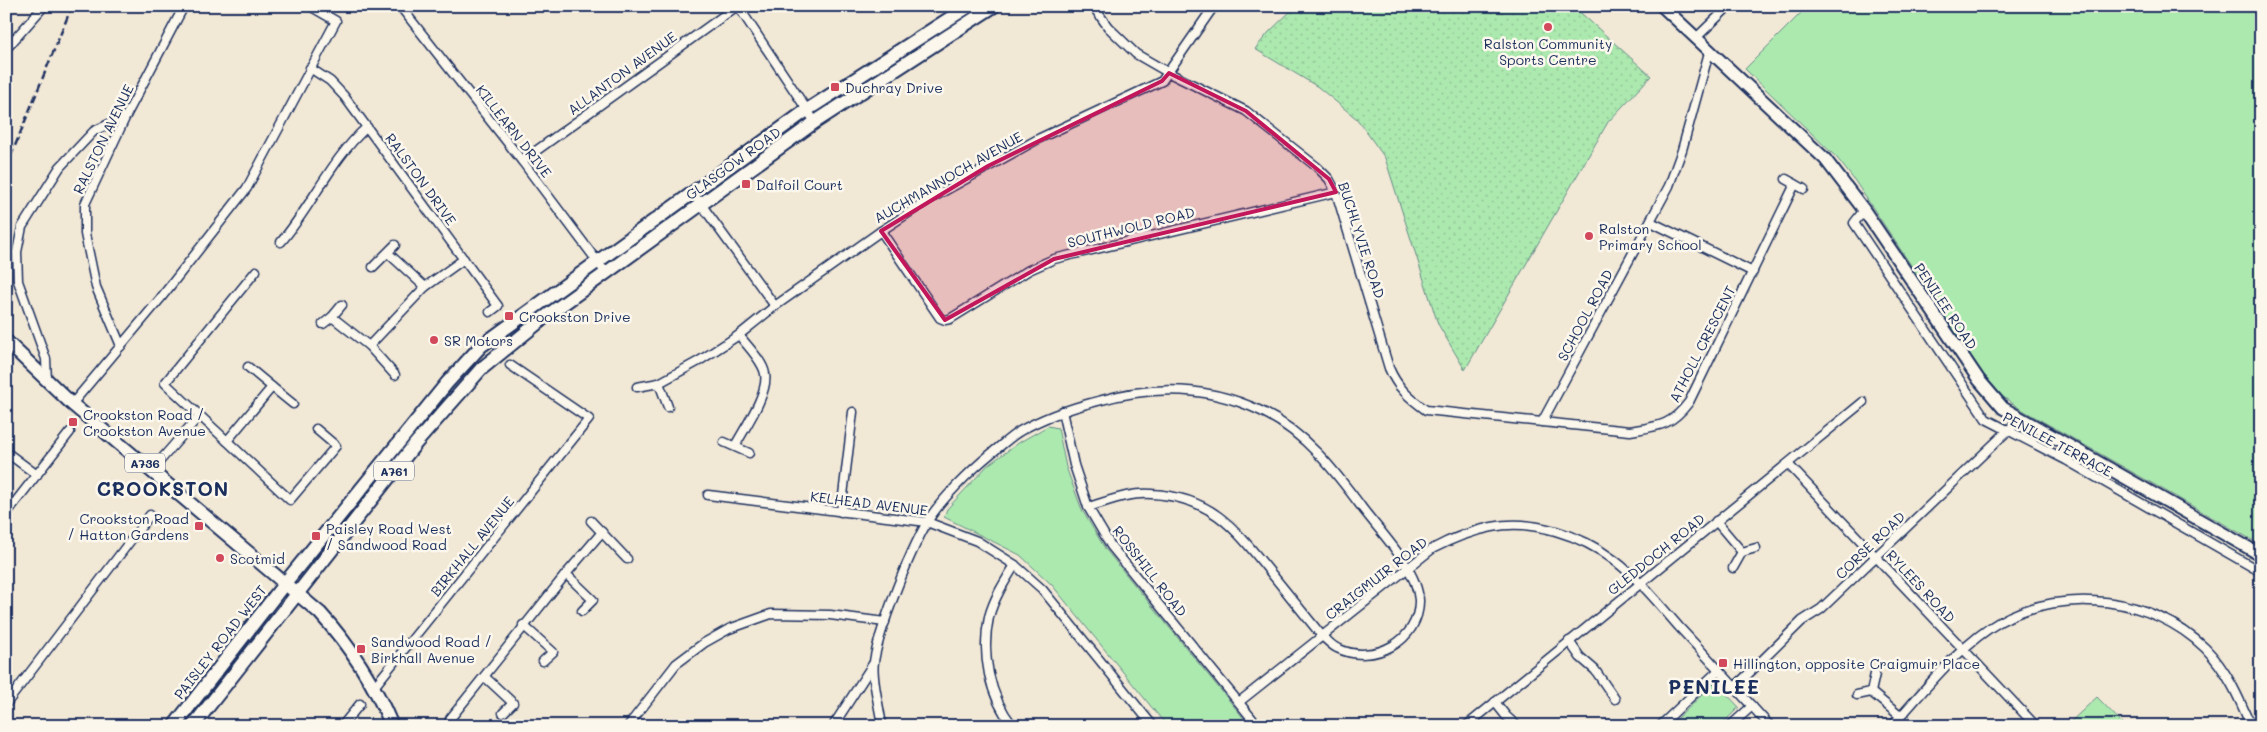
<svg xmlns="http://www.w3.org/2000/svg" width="2267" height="732" viewBox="0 0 2267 732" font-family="Mali,sans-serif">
  <defs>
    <pattern id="park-dots" width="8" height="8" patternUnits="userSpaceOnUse" patternTransform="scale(1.25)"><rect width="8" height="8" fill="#ace9af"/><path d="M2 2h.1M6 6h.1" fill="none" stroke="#93c899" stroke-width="1.8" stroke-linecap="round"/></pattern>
  </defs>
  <rect width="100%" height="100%" fill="#f2e8d6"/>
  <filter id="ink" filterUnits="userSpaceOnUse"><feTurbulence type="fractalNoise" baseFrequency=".02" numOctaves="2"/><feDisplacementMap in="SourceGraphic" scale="10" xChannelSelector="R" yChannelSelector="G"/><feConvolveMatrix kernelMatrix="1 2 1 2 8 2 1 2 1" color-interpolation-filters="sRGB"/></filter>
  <g filter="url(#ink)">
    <g fill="#ace9af" stroke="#648c86">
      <polygon points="1808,6 2261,6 2261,545 2019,408 2002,396 1983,374 1855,181 1837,158 1745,69"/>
      <polygon points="1048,426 1058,428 1066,467 1082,510 1106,550 1250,726 1167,726 1052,585 1020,555 944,517 947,509 988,465 1020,442"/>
      <polygon points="1715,682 1739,707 1720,726 1670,726"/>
      <polygon points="2097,697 2125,726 2066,726"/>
    </g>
    <polygon fill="url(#park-dots)" stroke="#648c86" points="1296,6 1573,6 1651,76 1608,122 1465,370 1438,324 1385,158 1357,119 1318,87 1255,49 1269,32"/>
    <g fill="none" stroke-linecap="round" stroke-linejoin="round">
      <defs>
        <g id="street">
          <polyline points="400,6 522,161 606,273"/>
          <polyline points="738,6 815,122"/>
          <path d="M1093,6L1108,27L1136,54L1169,73L1246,111L1317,167L1329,179L1336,192L1389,368C1397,387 1409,398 1426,410L1630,431C1659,426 1671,426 1689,402L1795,184"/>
          <polyline points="1696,38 1729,6"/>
          <polyline points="6,49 44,6"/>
          <polyline points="310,68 330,81 344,96 498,306 490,312"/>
          <polyline points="522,161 737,6"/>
          <polyline points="1786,179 1804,189"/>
          <polyline points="693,193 775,306"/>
          <polyline points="1864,210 1854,223 1986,419 2066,460 2261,572"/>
          <polyline points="1651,222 1753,272"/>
          <polyline points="881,231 940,318 945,320 950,319 1029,270 1054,259 1336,192"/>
          <path d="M281,242C312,206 331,159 367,127"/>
          <polyline points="388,253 425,287"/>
          <polyline points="373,267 395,245"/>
          <polyline points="256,271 165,383 290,500 336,446 316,429"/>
          <polyline points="332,317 369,346 425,287 464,259"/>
          <polyline points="323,324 332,317 342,305"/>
          <polyline points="121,346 96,287 85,234 85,204 126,116 184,6"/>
          <polyline points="369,346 395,375"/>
          <polyline points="47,382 46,359 18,281 17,252 22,227 60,167 94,131 126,116"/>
          <polyline points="659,383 668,407"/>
          <polyline points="272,387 293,404"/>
          <polyline points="637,387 659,383 699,361 739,335 775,306 881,231 930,199 1040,138 1162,81 1214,6"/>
          <polyline points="72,404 160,299 247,188 336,21 310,6"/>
          <polyline points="1062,411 1074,465 1088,507 1111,546 1258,726"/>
          <polyline points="1542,422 1669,186 1682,150 1708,56 1712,52"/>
          <polyline points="227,441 272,387 248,367"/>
          <polyline points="724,442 749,453"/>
          <path d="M735,446C744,429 769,393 765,374C763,361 747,346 739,335"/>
          <polyline points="6,452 37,475"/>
          <polyline points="1788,464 2036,726"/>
          <polyline points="152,470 199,416"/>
          <polyline points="708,495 927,522 977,541 1015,565 1042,589 1153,726"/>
          <polyline points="841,512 853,412"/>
          <polyline points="6,514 70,432"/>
          <polyline points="591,521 627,559"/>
          <polyline points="1716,521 1742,552"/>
          <polyline points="1733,568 1742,552 1756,548"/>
          <polyline points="566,574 602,532"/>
          <polyline points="523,625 553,652 543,661"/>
          <polyline points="1569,641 1580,657 1595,670 1615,699"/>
          <polyline points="485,677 513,703 503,713"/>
          <polyline points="374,687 589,419 510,365"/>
          <polyline points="1735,687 1802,621 1821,609 2020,419"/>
          <polyline points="1871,692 1900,716"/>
          <polyline points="1857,695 1871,692 1875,674"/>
          <path d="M1239,702L1432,549C1451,539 1471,531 1492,527C1533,519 1581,535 1614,560C1639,579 1659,604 1680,628C1710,660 1740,693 1770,726"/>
          <polyline points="1495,702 1506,716 1517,726"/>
          <polyline points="6,704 150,515"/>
          <polyline points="342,726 360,704"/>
          <polyline points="448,726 450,719 566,574 593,600 582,611"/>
          <polyline points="628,726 676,664 704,643 729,629 771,614 830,615 885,622"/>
          <polyline points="833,726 873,664"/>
          <path d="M882,726C880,709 871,677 874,662C876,647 882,630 887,615C898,584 910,553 926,524C939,501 972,469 993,452C1002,445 1010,437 1020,431C1044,417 1071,408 1098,401C1153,385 1209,386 1261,411C1305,432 1335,471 1363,509C1382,534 1417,569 1419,600C1420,641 1373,666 1337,648C1332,646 1327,640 1322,636C1305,615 1288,594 1271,573C1236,530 1213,497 1152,494C1130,492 1109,501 1088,507"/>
          <path d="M1013,726C989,696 981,654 989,617C994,598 1005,581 1015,565"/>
          <polyline points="1466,726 1863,402"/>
          <polyline points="1660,726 1719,670"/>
          <polyline points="1730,726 1752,706"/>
          <path d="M1892,726C1924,691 1960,644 2001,621C2066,586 2152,597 2205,648C2227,670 2239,698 2251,726"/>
        </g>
        <polyline id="secondary" points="1662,6 1825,159 1864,210 1979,380 2003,408 2261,555"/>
        <g id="primary">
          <path d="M6,341L72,404L320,613C350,646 375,685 392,726"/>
          <polyline points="174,726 285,583 447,383 481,346 807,110 969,6"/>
          <polyline points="193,726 416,443 481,369 545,317 815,122 994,6"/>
        </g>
      </defs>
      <use href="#street" stroke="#1b2f5e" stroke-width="11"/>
      <use href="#secondary" stroke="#1b2f5e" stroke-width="15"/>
      <use href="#primary" stroke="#1b2f5e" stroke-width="16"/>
      <use href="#street" stroke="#fbf7ec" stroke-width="8"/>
      <use href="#secondary" stroke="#fbf7ec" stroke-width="11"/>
      <use href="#primary" stroke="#fbf7ec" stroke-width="12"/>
      <polyline stroke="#1b2f5e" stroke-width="2.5" stroke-dasharray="8 4" stroke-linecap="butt" points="6,168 72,6"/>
    </g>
  </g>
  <path fill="#c2185b" fill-opacity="0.2" stroke="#c2185b" stroke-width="4" stroke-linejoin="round" d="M1169,73L1246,111L1329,179L1336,192L1054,259L945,320L881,231L988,166L1162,81Z"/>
  <g fill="#d1495b" stroke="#fbf7ec" stroke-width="2">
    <circle cx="1548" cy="27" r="5"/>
    <rect x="830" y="82" width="10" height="10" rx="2.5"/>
    <rect x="741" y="179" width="10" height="10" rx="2.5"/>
    <circle cx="1589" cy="236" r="5"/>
    <rect x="504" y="311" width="10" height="10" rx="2.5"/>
    <circle cx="434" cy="340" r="5"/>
    <rect x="68" y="417" width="10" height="10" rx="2.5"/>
    <rect x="194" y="521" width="10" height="10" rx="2.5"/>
    <rect x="311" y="531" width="10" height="10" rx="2.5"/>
    <circle cx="220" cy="558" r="5"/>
    <rect x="356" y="644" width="10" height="10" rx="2.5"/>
    <rect x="1718" y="658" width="10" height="10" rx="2.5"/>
  </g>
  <g text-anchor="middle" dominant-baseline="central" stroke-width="5" stroke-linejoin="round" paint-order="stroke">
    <g fill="#fbf7ec" stroke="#5e6b89" stroke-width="1">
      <rect x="125" y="453.5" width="40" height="19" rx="4"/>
      <rect x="374" y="461.5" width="40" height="19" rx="4"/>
    </g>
    <g font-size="12" font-weight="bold" fill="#1b2f5e">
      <text x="145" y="463">A736</text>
      <text x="394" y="471">A761</text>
    </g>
    <g font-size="14" fill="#1b2f5e" stroke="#fbf7ec" text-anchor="start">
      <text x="1548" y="43" text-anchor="middle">Ralston Community<tspan x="1548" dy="16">Sports Centre</tspan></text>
      <text x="845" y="87">Duchray Drive</text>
      <text x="756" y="184">Dalfoil Court</text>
      <text x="1599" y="228">Ralston<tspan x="1599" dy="16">Primary School</tspan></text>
      <text x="519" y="316">Crookston Drive</text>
      <text x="444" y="340">SR Motors</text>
      <text x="83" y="414">Crookston Road /<tspan x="83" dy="16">Crookston Avenue</tspan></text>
      <text x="189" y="518" text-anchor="end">Crookston Road<tspan x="189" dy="16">/ Hatton Gardens</tspan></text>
      <text x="326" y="528">Paisley Road West<tspan x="326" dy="16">/ Sandwood Road</tspan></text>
      <text x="230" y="558">Scotmid</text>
      <text x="371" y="641">Sandwood Road /<tspan x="371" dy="16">Birkhall Avenue</tspan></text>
      <text x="1733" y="663">Hillington, opposite Craigmuir Place</text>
    </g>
    <g font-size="14" fill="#1b2f5e" stroke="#fbf7ec">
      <text transform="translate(622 73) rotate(-36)">ALLANTON AVENUE</text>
      <text transform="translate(514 131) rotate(52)">KILLEARN DRIVE</text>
      <text transform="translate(103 139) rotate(-64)">RALSTON AVENUE</text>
      <text transform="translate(733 163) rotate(-36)">GLASGOW ROAD</text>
      <text transform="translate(948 177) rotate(-30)">AUCHMANNOCH AVENUE</text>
      <text transform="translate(421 179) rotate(54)">RALSTON DRIVE</text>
      <text transform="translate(1131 227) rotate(-14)">SOUTHWOLD ROAD</text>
      <text transform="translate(1362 240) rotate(72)">BUCHLYVIE ROAD</text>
      <text transform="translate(1946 306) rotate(56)">PENILEE ROAD</text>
      <text transform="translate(1585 315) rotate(-62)">SCHOOL ROAD</text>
      <text transform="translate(1702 344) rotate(-63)">ATHOLL CRESCENT</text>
      <text transform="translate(2058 444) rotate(28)">PENILEE TERRACE</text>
      <text transform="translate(869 503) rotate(7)">KELHEAD AVENUE</text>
      <text transform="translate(1870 545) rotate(-44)">CORSE ROAD</text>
      <text transform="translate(472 546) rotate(-51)">BIRKHALL AVENUE</text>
      <text transform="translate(1656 554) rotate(-39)">GLEDDOCH ROAD</text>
      <text transform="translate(1150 571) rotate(52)">ROSSHILL ROAD</text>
      <text transform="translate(1376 578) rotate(-38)">CRAIGMUIR ROAD</text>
      <text transform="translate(1921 586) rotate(47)">RYLEES ROAD</text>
      <text transform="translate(220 642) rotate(-52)">PAISLEY ROAD WEST</text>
    </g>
    <g font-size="19" font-weight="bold" letter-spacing="1" fill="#1b2f5e" stroke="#fbf7ec">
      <text x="163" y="488">CROOKSTON</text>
      <text x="1714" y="686">PENILEE</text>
    </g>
  </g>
  <rect width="2267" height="732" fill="none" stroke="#fbf7ec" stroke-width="25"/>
  <rect x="12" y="12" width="2242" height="707" fill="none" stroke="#1b2f5e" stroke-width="2" filter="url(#ink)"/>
</svg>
